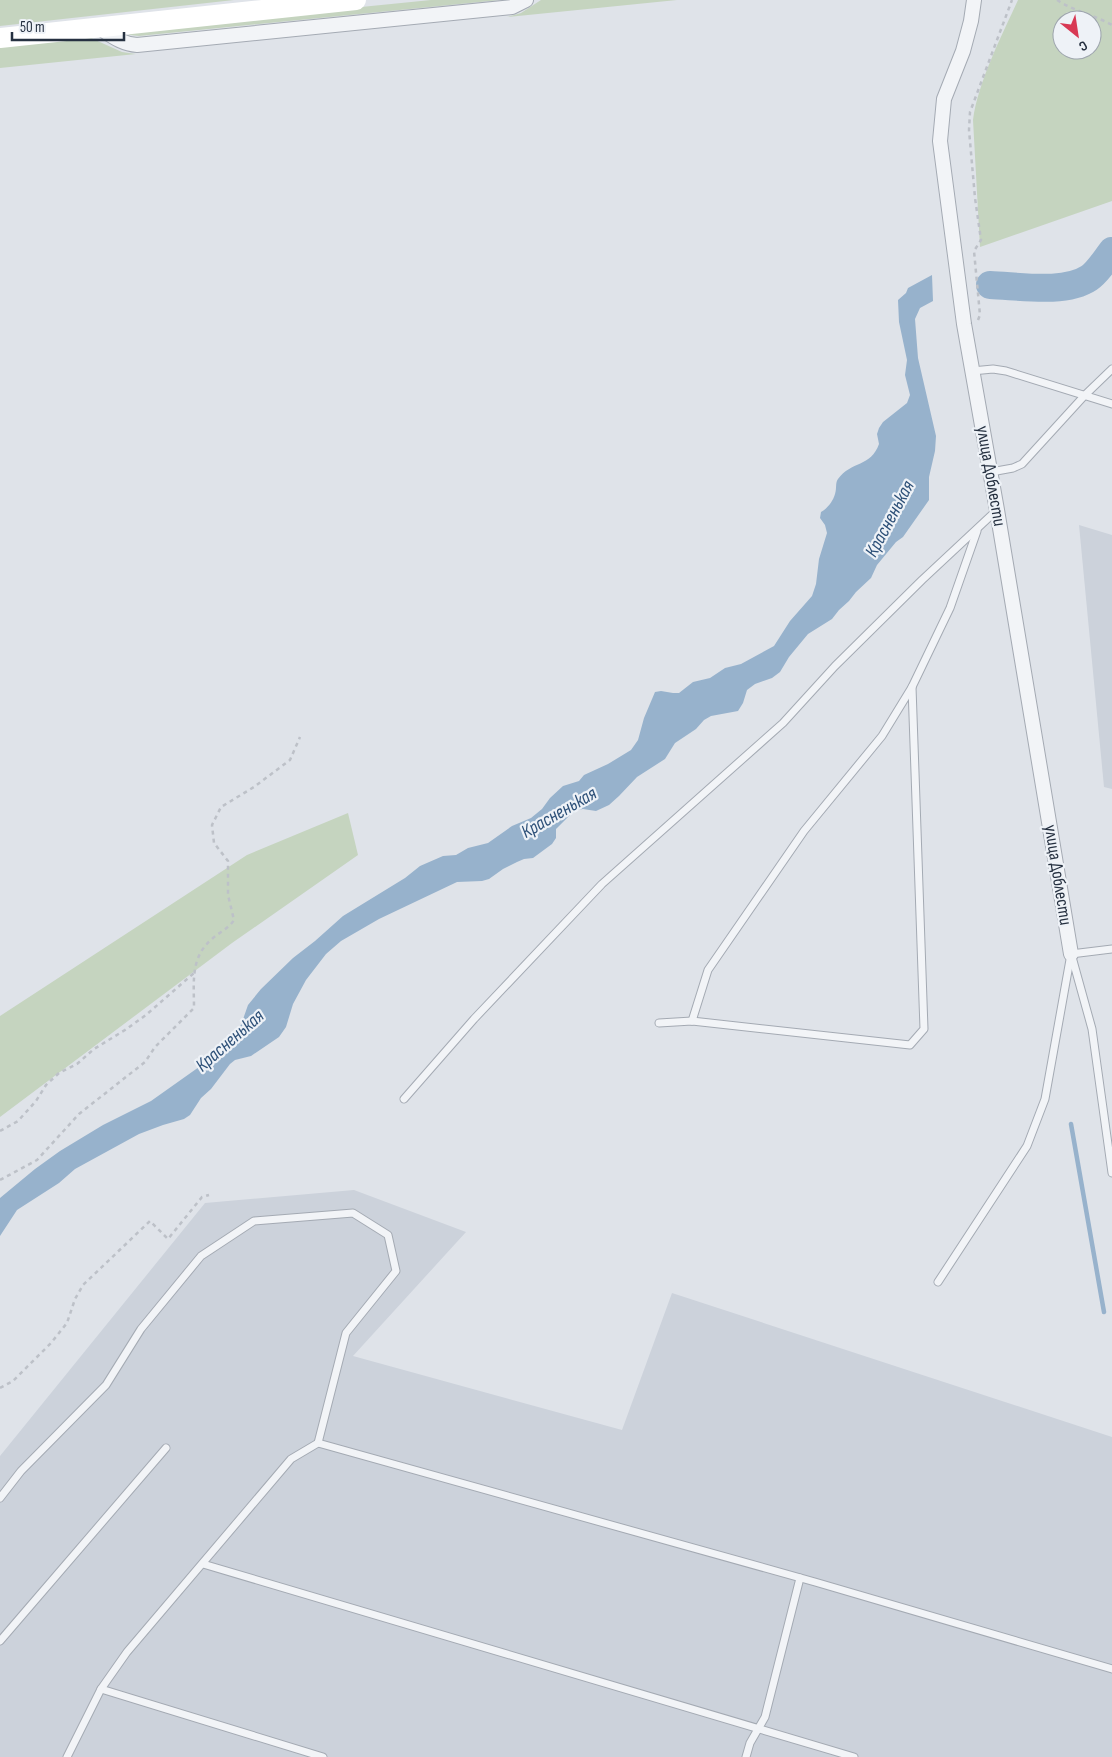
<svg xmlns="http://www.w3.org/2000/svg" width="1112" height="1757" viewBox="0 0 1112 1757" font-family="'Sofia Sans Condensed',sans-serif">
  <rect width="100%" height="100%" fill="#dfe3e9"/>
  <g fill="#ccd2db">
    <polygon points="1079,525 1112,535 1112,789 1104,787"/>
    <polygon points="354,1190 466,1232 353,1356 622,1430 672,1293 1112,1437 1112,1757 0,1757 0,1456 205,1203"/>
  </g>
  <g fill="#c5d4bf" fill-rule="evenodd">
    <polygon points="0,0 234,0 0,26"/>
    <polygon points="431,0 500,0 139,36 130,35 122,31"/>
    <polygon points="541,0 677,0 507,17 521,13"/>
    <path d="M1018,0H1112V201L980,247L973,120C978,82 1002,35 1018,0ZM1062,20H1092V50H1062Z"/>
    <polygon points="91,38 122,52 136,54 0,68 0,46"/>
    <polygon points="348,813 358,855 232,943 0,1117 0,1016 247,855"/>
  </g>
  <path fill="#97b2cc" d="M932,275L933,301L920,308L915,319L918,358L936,436L935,451L929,477V500L903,537L896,542L877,565L871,578L856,592L849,601L839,610L832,619L808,634L789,657L780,672L772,678L755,684L747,690L743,703L738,711L711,716L704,720L696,729L675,743L665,759L637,777L619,796L609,805L596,811L583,809L578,810L570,815L556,829V838L552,844L533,858L524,859L517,862L503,869L489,879L482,881L457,882L379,919L341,941L326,954L306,980L293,1004L286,1027L279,1037L251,1056L235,1060L230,1064L211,1089L201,1098L190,1115L184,1119L163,1125L139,1134L75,1169L59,1183L17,1210L0,1236V1198L35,1169L60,1151L103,1125L151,1101L199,1067L241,1025L248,1005L261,989L293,958L315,941L343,916L405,878L420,866L443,856L456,855L468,848L488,843L512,826L531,818L542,809L550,798L563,786L579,781L584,775L608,764L631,750L638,740L644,718L655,692L661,691L673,693H679L693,682L710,678L725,668L741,664L774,646L790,621L812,596L816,584L819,559L827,533L825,525L820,518L821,512C828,508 833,501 835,494C837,488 835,483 838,479C851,461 871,467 879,444L877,434L879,428L883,422L907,403L910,395L905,375L907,360L899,322L898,300L906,293L908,288Z"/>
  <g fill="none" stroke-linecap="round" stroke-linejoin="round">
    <polyline stroke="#97b2cc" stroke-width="4.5" points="1071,1124 1104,1312"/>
    <path stroke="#97b2cc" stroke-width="28" d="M990,285C1019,286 1065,294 1089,278C1098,272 1105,260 1112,251"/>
    <defs>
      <g id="service">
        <polyline points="972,371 993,369 1006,371 1112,404"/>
        <polyline points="991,472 1013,468 1022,464 1085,395 1112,369"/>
        <polyline points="1071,954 1112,949"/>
        <polyline points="1072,957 1092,1029 1112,1173"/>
        <polyline points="692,1021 708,970 804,831 882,736 912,687 950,608 977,531"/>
        <polyline points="659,1023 692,1021 910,1045 924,1029 912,687"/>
        <polyline points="404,1099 474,1019 602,884 783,723 835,666 922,580 997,510"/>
        <polyline points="938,1282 1027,1146 1045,1099 1071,954"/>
        <polyline points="0,1498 21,1471 106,1385 141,1329 201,1256 254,1221 353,1213 388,1235 396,1271 346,1333 318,1443"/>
        <polyline points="203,1564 854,1757"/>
        <polyline points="0,1641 166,1448"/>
        <polyline points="101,1689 323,1757"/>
        <polyline points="67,1757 101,1689 127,1652 291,1459 318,1443 815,1582 1112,1669"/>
        <polyline points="746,1757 750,1743 765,1717 800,1578"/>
      </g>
      <g id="minor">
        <polyline points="974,0 971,21 963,51 944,99 940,141 964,324 997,510 1071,954"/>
        <path d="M98,27C111,35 121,44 137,45L512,7L526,0"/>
      </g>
    </defs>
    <use href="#service" stroke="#a4aab3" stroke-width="9"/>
    <use href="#minor" stroke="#a4aab3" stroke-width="16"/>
    <g stroke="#bdc1c8" stroke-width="2.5" stroke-dasharray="4 4" stroke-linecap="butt">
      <path d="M1057,0C1074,11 1094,15 1112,25"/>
      <polyline points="978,320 980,315 974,251 981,240 975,198 969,130 970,112 1012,0"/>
      <polyline points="0,1131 18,1121 36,1101 46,1085 59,1073 77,1064 94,1049 125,1030 146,1015 194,973"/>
      <path d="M0,1180L37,1160L79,1114L145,1062L155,1047L194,1008C194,981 190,957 213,938C220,932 229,928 234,920L228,895V861L214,843L212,825L221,807L254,787L290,760L300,737"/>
      <polyline points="0,1388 13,1381 51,1343 67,1323 75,1299 83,1285 150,1221 168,1239 202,1197 209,1195"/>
    </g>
    <use href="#service" stroke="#f2f4f7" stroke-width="7"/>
    <use href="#minor" stroke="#f2f4f7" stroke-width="14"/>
    <polyline stroke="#fff" stroke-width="20" points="0,38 356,0"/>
  </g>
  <g text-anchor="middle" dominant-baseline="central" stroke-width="4.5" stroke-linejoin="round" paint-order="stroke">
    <g font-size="18" fill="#263141" stroke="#eef2f7">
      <text transform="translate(991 476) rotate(80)">улица Доблести</text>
      <text transform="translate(1058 875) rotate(81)">улица Доблести</text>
    </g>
    <g font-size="19" font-style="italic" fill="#2d5078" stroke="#eef2f7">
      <text transform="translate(890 519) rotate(-62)">Красненькая</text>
      <text transform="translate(559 813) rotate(-30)">Красненькая</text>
      <text transform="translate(230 1041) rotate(-41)">Красненькая</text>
    </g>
  </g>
  <g transform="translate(1077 35) rotate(150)"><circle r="24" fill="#eef2f7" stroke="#9ea5ae"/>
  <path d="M0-4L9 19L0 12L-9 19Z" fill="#d83954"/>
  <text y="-8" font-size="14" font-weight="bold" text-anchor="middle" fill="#263141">С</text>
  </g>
  <path d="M12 32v8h112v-8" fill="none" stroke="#263141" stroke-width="2.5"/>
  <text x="20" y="32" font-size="15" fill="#263141" stroke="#eef2f7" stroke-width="4" paint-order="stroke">50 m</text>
</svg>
